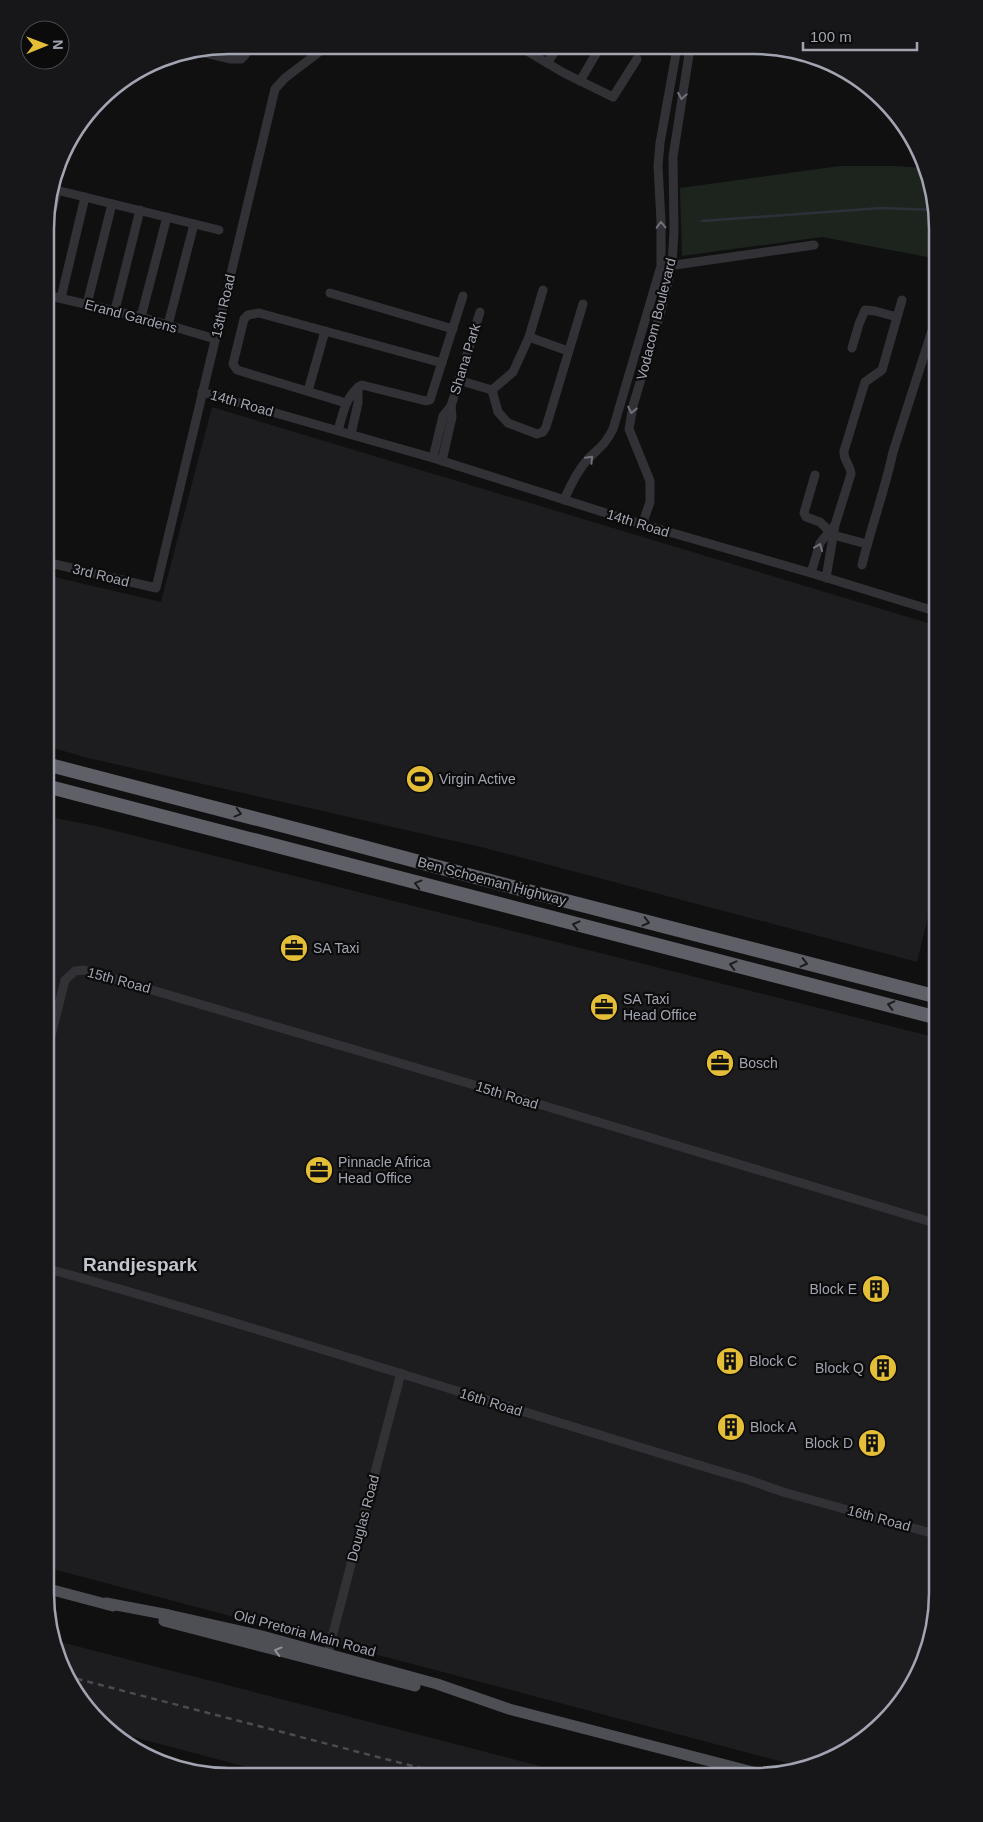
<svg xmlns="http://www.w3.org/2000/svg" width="983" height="1822" viewBox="0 0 983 1822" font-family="Helvetica,sans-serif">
  <rect width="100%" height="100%" fill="#101011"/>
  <g fill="#1d1c1e">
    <polygon points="212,407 938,626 938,876 917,962 481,847 88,758 46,746 46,575 161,602"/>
    <polygon points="46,816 100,827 938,1038 938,1605 924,1663 900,1705 857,1746 813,1767 806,1768 45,1567"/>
    <polygon points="53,1640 579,1776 281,1776 107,1730 76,1695 55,1652"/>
  </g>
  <polygon fill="#1d241e" points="840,166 894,166 927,168 938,229 938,259 822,237 682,256 680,188"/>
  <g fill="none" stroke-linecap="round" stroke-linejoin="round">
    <polyline stroke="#2b3139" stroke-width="2.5" points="702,221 881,208 935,210"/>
    <g stroke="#323236" stroke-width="9">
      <polyline points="520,47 564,73 613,97 637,59"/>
      <polyline points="197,51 231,59 241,59 245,55 249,45"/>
      <polyline points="547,63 558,47"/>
      <polyline points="580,81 600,47"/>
      <polyline points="52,189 219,230"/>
      <polyline points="47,233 57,190"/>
      <polyline points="668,266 814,245"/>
      <polyline points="330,293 453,329"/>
      <polyline points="46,295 141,317 215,339"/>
      <polyline points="61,298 85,197"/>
      <polyline points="87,304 112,204"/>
      <polyline points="115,310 140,210"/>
      <polyline points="141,317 167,217"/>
      <polyline points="168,325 194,224"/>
      <polyline points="529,337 568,351"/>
      <polyline points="852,348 859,324 865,310 875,311 897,317"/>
      <polyline points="458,380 492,390 498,412 508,423 537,434 543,432 546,427 583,304"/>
      <polyline points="492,390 513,372 529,337 543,290"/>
      <polyline points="308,391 325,331"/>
      <polyline points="202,392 433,458 631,521 811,573 938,612"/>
      <polyline points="346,403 237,370 233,364 244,319 248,315 259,313 442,363"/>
      <path d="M338,430C343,414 346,394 362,385L426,401L430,400L463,296"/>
      <polyline points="351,434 358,403 358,387"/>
      <polyline points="433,458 443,416 451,406 480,312"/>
      <polyline points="442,461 452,417 451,406"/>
      <polyline points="815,475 804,513 806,517 820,522 829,531"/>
      <path d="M564,500C570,486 577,471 588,459C600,447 605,445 613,429L661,266V221L658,166L660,143L677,48"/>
      <polyline points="642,525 650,502 650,481 629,429 633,406 661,311 672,265 674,232 673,157 690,48"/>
      <polyline points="833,535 867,544"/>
      <polyline points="46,562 156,588 275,89 285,78 327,46"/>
      <path d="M862,565C871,527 885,490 893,452L938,312"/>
      <polyline points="811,573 820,543 833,527"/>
      <path d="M826,578L835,525L851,474C851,466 843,460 844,451L865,382L882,370L902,300"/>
      <polyline points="46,1056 65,980 75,971 84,970 505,1094 938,1224"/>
      <path d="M45,1268C280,1333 512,1410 746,1479L783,1492L938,1535"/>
      <polyline points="326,1660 401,1373"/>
    </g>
    <g stroke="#4e4e55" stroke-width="11">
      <polyline points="45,1588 113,1606"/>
      <polyline points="106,1603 169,1615 262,1636 437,1684 509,1709 764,1775"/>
      <polyline points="164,1621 415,1686"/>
    </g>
    <g stroke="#5e5f67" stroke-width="14">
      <polyline points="46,764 315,834 543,895 938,997"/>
      <polyline points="46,786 938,1018"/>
    </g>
    <polyline stroke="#4b4b51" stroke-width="2.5" stroke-dasharray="6 5" stroke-linecap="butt" points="66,1676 451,1776"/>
  </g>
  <defs><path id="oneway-chevron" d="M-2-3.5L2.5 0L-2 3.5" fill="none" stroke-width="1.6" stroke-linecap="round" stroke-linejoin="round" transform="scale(1.25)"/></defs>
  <g stroke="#70717a">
    <use href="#oneway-chevron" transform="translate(682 96) rotate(100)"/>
    <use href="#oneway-chevron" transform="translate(661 225) rotate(-91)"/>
    <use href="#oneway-chevron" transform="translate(632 410) rotate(102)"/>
    <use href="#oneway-chevron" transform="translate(590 459) rotate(-46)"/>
    <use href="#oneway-chevron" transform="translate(819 547) rotate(-68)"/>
  </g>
  <g stroke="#1c1c1e">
    <use href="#oneway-chevron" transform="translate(238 813) rotate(15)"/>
    <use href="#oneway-chevron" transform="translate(418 884) rotate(-165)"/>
    <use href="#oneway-chevron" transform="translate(646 922) rotate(14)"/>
    <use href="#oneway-chevron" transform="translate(576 925) rotate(-166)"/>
    <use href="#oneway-chevron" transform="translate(804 963) rotate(14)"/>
    <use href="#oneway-chevron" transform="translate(733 965) rotate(-166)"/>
    <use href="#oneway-chevron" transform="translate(891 1005) rotate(-166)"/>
  </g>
  <use stroke="#91949f" href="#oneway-chevron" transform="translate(278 1651) rotate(-165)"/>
  <defs>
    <symbol id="stadium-disc" viewBox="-11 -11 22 22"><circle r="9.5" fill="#e3be36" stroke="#0b0b0c"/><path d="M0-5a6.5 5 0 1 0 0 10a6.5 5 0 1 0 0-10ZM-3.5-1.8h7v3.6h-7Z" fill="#111"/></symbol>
    <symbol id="office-disc" viewBox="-11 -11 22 22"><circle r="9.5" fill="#e3be36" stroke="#0b0b0c"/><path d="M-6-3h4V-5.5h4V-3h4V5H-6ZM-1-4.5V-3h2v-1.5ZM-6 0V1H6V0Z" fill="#111"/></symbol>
    <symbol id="building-disc" viewBox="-11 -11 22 22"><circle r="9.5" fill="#e3be36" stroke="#0b0b0c"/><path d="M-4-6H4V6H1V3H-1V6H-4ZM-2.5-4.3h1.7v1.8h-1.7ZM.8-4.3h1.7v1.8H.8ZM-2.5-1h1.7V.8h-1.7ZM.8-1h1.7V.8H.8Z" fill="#111"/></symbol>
  </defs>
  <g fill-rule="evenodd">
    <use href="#stadium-disc" x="404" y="763" width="32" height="32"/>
    <use href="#office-disc" x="278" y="932" width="32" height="32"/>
    <use href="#office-disc" x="588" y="991" width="32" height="32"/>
    <use href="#office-disc" x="704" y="1047" width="32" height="32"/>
    <use href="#office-disc" x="303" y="1154" width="32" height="32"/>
    <use href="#building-disc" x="860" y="1273" width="32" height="32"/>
    <use href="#building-disc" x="714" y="1345" width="32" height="32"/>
    <use href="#building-disc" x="867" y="1352" width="32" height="32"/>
    <use href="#building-disc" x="715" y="1411" width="32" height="32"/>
    <use href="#building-disc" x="856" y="1427" width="32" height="32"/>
  </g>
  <g text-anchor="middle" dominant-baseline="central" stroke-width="4.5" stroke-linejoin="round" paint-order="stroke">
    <g font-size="14" fill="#a2a5b1" stroke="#0b0b0c">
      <text transform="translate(223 306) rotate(-77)">13th Road</text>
      <text transform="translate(131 316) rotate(15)">Erand Gardens</text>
      <text transform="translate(656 319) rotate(-76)">Vodacom Boulevard</text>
      <text transform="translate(465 359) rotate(-73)">Shana Park</text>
      <text transform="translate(242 403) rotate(16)">14th Road</text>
      <text transform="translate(638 523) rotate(17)">14th Road</text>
      <text transform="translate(101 575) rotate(14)">3rd Road</text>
      <text transform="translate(492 881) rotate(15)">Ben Schoeman Highway</text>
      <text transform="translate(119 980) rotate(15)">15th Road</text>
      <text transform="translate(507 1095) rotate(17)">15th Road</text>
      <text transform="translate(491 1402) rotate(17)">16th Road</text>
      <text transform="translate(363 1518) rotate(-75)">Douglas Road</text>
      <text transform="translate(879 1518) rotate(15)">16th Road</text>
      <text transform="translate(305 1633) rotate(15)">Old Pretoria Main Road</text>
    </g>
    <g font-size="14" fill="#a2a5b1" stroke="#0b0b0c" text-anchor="start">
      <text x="439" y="779">Virgin Active</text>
      <text x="313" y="948">SA Taxi</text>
      <text x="623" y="999">SA Taxi<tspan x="623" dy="16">Head Office</tspan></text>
      <text x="739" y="1063">Bosch</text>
      <text x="338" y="1162">Pinnacle Africa<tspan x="338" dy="16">Head Office</tspan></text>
      <text x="857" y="1289" text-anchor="end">Block E</text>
      <text x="749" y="1361">Block C</text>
      <text x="864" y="1368" text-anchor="end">Block Q</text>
      <text x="750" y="1427">Block A</text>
      <text x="853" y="1443" text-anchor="end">Block D</text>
    </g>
    <g font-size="19" font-weight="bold" fill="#c3c5ce" stroke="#0b0b0c">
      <text x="140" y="1264">Randjespark</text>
    </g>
  </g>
  <path d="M0 0H983V1822H0ZM229 54H754A175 175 0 0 1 929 229V1593A175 175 0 0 1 754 1768H229A175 175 0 0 1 54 1593V229A175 175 0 0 1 229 54Z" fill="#171719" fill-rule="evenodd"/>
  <path fill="none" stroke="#a2a5b1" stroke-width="2.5" d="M229 54H754A175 175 0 0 1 929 229V1593A175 175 0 0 1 754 1768H229A175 175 0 0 1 54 1593V229A175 175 0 0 1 229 54Z"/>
  <g transform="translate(45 45) rotate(89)"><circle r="24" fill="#0b0b0c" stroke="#47494e"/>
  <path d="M0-4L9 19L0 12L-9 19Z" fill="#e3be36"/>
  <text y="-8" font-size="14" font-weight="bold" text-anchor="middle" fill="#a2a5b1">N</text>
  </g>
  <path d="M803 42v8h114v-8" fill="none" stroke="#a2a5b1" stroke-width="2.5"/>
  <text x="810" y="42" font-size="15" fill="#a2a5b1" stroke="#0b0b0c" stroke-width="4" paint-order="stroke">100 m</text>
</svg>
